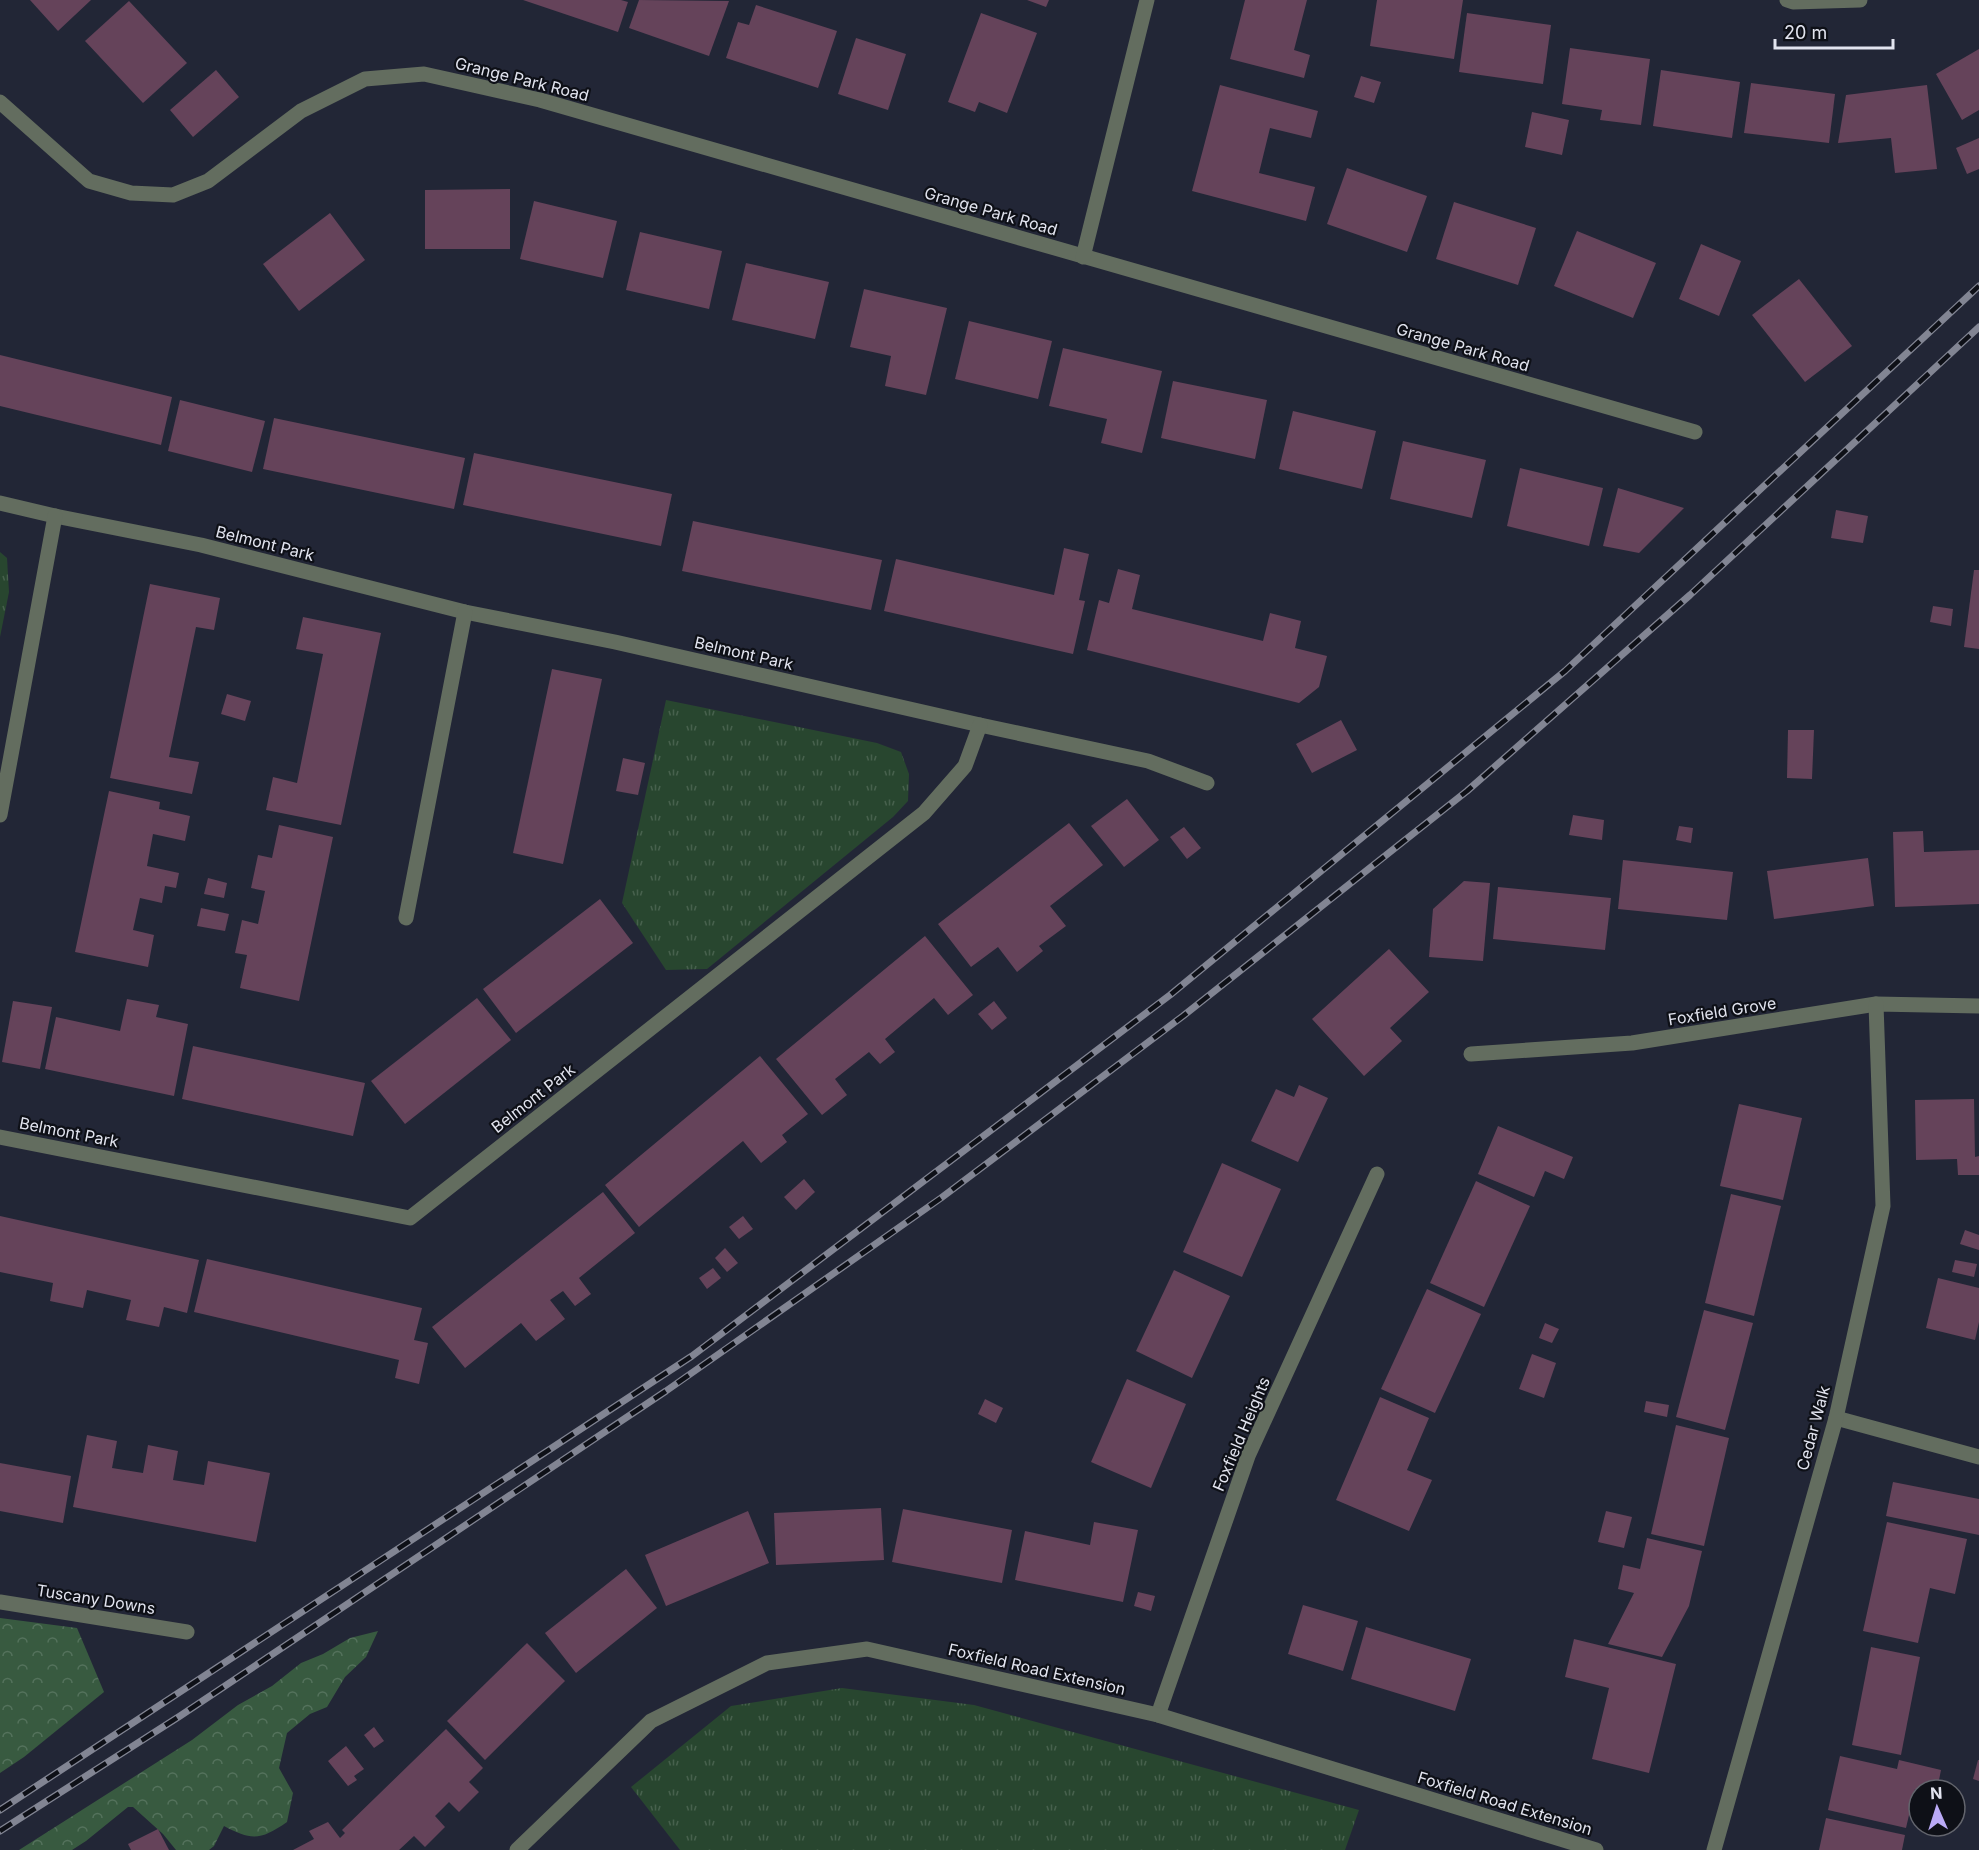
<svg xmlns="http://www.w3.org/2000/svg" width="1979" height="1850" viewBox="0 0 1979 1850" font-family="Inter,sans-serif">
  <defs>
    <pattern id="grass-tufts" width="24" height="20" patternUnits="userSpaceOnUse" patternTransform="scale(1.5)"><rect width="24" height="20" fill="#28462f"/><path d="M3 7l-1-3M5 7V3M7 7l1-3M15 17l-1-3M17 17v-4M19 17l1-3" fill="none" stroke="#47614d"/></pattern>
    <pattern id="forest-crowns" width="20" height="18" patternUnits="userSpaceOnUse" patternTransform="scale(1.5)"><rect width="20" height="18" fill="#385a40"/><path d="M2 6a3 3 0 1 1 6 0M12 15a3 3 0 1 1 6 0" fill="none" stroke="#54725c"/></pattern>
  </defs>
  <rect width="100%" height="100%" fill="#222636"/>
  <g fill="url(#grass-tufts)">
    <polygon points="0,552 7,558 9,592 0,637"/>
    <polygon points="666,700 877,743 901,752 909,774 908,801 893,817 707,969 666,970 622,903"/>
    <polygon points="842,1688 974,1705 1359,1810 1345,1850 680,1850 631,1787 731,1706"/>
  </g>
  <g fill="url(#forest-crowns)">
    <polygon points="0,1618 77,1628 104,1692 24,1757 0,1773"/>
    <path d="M378,1631L366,1657L345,1677L327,1707L310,1714L287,1733L279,1768L293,1793L287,1822C261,1840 252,1841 224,1826L214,1846L209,1850H176L163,1834L133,1807H128L86,1841L72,1850H19L192,1740L238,1705L272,1686L301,1663L323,1654L350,1638Z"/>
  </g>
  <g fill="#65435a">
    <polygon points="30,0 91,0 58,31"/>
    <polygon points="523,0 621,0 628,2 618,32"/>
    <polygon points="639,0 729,1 709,56 629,28"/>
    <polygon points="1027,0 1049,0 1046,7"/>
    <polygon points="1245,0 1307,0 1294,50 1310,55 1304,78 1230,59"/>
    <polygon points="1377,0 1463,0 1454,59 1370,46"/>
    <polygon points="129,1 187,63 143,103 85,41"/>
    <polygon points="756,5 837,31 818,88 726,58 738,22 749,25"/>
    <polygon points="981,13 1037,33 1007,113 979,102 975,112 948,102"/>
    <polygon points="1467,13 1551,25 1543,84 1459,72"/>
    <polygon points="856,38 906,54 888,110 838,94"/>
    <polygon points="1570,48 1650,59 1641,125 1600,120 1602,110 1562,104"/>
    <polygon points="1979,49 1979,110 1962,120 1936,74"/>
    <polygon points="216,70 239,97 193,137 170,110"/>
    <polygon points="1661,70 1740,82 1732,138 1653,126"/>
    <polygon points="1361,76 1381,82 1374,103 1354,97"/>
    <polygon points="1751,83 1835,94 1829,143 1744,133"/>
    <polygon points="1220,85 1318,111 1311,138 1270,128 1259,173 1315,187 1306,221 1192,191"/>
    <polygon points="1927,85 1937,169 1895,173 1891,138 1838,143 1846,95"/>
    <polygon points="1532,112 1569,120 1562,155 1525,147"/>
    <polygon points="1979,138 1979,169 1967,174 1956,148"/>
    <polygon points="1347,168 1427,196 1407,252 1327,224"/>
    <polygon points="510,189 510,249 425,249 425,190"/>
    <polygon points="534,201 617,221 603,278 520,259"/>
    <polygon points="1454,202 1536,228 1518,285 1436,259"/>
    <polygon points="330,213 365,260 299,311 263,264"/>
    <polygon points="1577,231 1656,263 1633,318 1554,286"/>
    <polygon points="640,232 722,251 709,309 626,290"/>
    <polygon points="1701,244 1741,261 1719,316 1679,299"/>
    <polygon points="746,263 829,282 815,339 732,320"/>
    <polygon points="1799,279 1852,346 1805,382 1752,315"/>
    <polygon points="864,289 947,308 926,395 885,386 891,356 850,347"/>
    <polygon points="969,321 1052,341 1038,399 955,379"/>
    <polygon points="1063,348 1162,371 1142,453 1101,443 1107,419 1049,406"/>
    <polygon points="0,355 172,397 161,445 0,406"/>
    <polygon points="1173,381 1267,400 1255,459 1161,438"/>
    <polygon points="180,400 265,421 252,472 168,451"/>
    <polygon points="1293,411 1376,431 1362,489 1279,469"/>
    <polygon points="274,418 465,458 454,509 263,469"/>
    <polygon points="1403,441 1486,460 1472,518 1390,499"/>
    <polygon points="474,453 672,494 661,546 463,505"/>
    <polygon points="1520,468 1603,488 1589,546 1507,526"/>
    <polygon points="1618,488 1684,508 1639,553 1603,546"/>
    <polygon points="1836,510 1868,516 1863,543 1831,538"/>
    <polygon points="693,521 882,560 871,610 682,571"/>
    <polygon points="1064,548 1089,554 1079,600 1085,601 1073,654 884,611 896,559 1054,595"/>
    <polygon points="1118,569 1140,575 1132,609 1263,641 1270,613 1301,621 1295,648 1327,656 1319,687 1299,703 1087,650 1099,600 1109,603"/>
    <polygon points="1974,570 1979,570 1979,649 1964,647"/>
    <polygon points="150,584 220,598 214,630 196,627 169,757 199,762 192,794 110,778"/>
    <polygon points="1933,606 1953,609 1951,626 1930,622"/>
    <polygon points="303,617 381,633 341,825 266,810 273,777 297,783 323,654 296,649"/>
    <polygon points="552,669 602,679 563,864 513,853"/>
    <polygon points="227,694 251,701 245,721 221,714"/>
    <polygon points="1341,720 1357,750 1312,773 1296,744"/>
    <polygon points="1788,730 1814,730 1812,779 1787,778"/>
    <polygon points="623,758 645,763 638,795 616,791"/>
    <polygon points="109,791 160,802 159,809 190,816 185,841 153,834 147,866 179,873 176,888 165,886 162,903 140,898 133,930 154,935 148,967 75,952"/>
    <polygon points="1127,799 1159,840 1124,867 1091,826"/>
    <polygon points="1573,815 1604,820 1602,840 1569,835"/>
    <polygon points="1069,823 1103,865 1050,906 1066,926 1039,946 1043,951 1017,972 998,947 971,967 938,924"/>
    <polygon points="279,825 333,837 299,1001 240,988 247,955 235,953 242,920 258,924 265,891 251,888 258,855 272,858"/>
    <polygon points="1679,826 1693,828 1691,843 1676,840"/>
    <polygon points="1184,827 1201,848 1187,859 1170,837"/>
    <polygon points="1923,831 1924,852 1979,850 1979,904 1895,907 1893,832"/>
    <polygon points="1868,858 1874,906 1774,919 1767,871"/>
    <polygon points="1623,860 1733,872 1727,920 1618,909"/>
    <polygon points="208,878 227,883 224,898 204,894"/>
    <polygon points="1464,881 1490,883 1483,961 1429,957 1433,909"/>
    <polygon points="1498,887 1611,898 1605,950 1493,939"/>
    <polygon points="600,899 633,943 516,1033 483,989"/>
    <polygon points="201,908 229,914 225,931 197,926"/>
    <polygon points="925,936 973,995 948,1015 934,998 885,1039 895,1052 880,1064 869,1052 835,1079 847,1095 822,1115 776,1059"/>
    <polygon points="1389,949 1429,992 1390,1028 1402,1041 1364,1076 1312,1019"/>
    <polygon points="477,998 511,1040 405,1124 371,1081"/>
    <polygon points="127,999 159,1005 156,1017 188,1024 174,1096 45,1069 56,1017 120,1031"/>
    <polygon points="13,1001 52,1007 40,1069 2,1062"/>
    <polygon points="994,1001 1007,1018 992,1030 978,1014"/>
    <polygon points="193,1046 365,1083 353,1136 182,1099"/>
    <polygon points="760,1056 808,1114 782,1135 787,1142 761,1163 743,1141 639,1227 605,1185"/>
    <polygon points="1299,1085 1328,1098 1298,1162 1251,1141 1276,1089 1294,1097"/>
    <polygon points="1974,1099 1975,1157 1979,1156 1979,1175 1958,1175 1957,1159 1916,1160 1915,1100"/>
    <polygon points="1739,1104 1802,1118 1783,1200 1720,1186"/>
    <polygon points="1498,1126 1573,1157 1564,1179 1545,1171 1534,1197 1478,1174"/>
    <polygon points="1222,1163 1281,1189 1242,1277 1183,1252"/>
    <polygon points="804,1179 815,1192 796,1210 784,1197"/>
    <polygon points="1476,1181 1530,1206 1484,1307 1430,1283"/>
    <polygon points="603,1192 635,1233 579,1278 591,1294 575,1306 563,1291 550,1300 565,1319 536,1341 521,1323 465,1368 432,1327"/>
    <polygon points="1731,1194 1781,1206 1754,1316 1705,1303"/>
    <polygon points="0,1216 199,1260 187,1313 164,1307 159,1327 126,1320 131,1300 87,1290 83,1308 50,1301 53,1283 0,1272"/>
    <polygon points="743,1216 753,1229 739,1239 729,1227"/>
    <polygon points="1965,1230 1979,1235 1979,1250 1960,1244"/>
    <polygon points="725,1248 738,1263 727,1272 715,1258"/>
    <polygon points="207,1259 422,1308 414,1340 428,1343 419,1384 395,1378 399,1360 194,1312"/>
    <polygon points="1955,1260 1977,1264 1974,1277 1952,1272"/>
    <polygon points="713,1268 721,1278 707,1289 699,1278"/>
    <polygon points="1174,1270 1230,1296 1192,1378 1136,1351"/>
    <polygon points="1938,1278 1979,1288 1979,1322 1975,1340 1926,1328"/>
    <polygon points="1427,1289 1481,1314 1435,1413 1381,1389"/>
    <polygon points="1704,1310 1753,1323 1725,1430 1676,1417"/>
    <polygon points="1545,1323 1559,1329 1552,1343 1539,1338"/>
    <polygon points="1532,1354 1556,1363 1544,1398 1519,1389"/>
    <polygon points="1127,1379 1186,1404 1151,1488 1091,1462"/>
    <polygon points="1380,1397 1429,1418 1407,1470 1432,1480 1409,1531 1336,1500"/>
    <polygon points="985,1399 1003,1408 996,1423 978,1414"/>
    <polygon points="1646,1401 1669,1405 1667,1417 1644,1412"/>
    <polygon points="1676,1425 1729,1438 1704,1546 1651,1534"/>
    <polygon points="87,1435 117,1441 112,1468 143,1473 148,1445 178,1451 173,1480 204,1485 208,1461 270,1473 256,1542 73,1507"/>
    <polygon points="0,1463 71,1476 63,1523 0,1511"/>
    <polygon points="1893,1482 1979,1499 1979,1535 1886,1516"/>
    <polygon points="881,1508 884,1560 776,1565 774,1513"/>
    <polygon points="903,1509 1012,1530 1002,1583 892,1562"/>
    <polygon points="748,1511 769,1563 666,1606 645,1555"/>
    <polygon points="1606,1511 1632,1517 1624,1548 1598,1542"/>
    <polygon points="1094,1522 1138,1530 1123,1602 1015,1580 1025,1531 1090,1545"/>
    <polygon points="1887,1522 1967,1539 1955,1594 1930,1588 1918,1643 1863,1631"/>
    <polygon points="1647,1538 1702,1551 1689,1606 1662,1657 1608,1644 1634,1593 1618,1589 1623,1565 1640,1569"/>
    <polygon points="626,1569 657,1608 576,1673 545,1633"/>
    <polygon points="1138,1592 1155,1596 1151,1611 1134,1606"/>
    <polygon points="1303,1605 1358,1621 1343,1671 1288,1654"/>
    <polygon points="1366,1627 1471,1659 1455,1711 1351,1679"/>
    <polygon points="1574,1639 1676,1664 1649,1773 1592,1759 1609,1688 1565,1677"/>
    <polygon points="527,1643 565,1681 485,1760 447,1721"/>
    <polygon points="1871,1647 1920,1657 1901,1755 1852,1745"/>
    <polygon points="374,1727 384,1741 374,1748 364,1735"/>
    <polygon points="446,1729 483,1768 469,1782 479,1792 459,1812 449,1802 435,1816 445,1827 425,1847 414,1836 399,1850 293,1850 314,1839 309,1831 328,1822 340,1838 345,1833 342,1830"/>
    <polygon points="346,1746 364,1769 354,1776 357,1780 348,1786 328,1761"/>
    <polygon points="1840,1756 1897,1769 1899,1760 1941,1770 1937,1790 1915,1789 1906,1828 1828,1810"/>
    <polygon points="1978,1760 1979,1760 1979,1781 1973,1779"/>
    <polygon points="1826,1818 1905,1835 1902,1850 1819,1850"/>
    <polygon points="158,1829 169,1850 131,1850 128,1844"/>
  </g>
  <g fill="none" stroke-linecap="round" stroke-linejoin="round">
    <g stroke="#636d5f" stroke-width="15">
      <polyline points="1787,0 1793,2 1860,0"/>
      <polyline points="0,102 89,181 131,193 173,195 208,181 301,111 365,79 424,74 540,100 1695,432"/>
      <polyline points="1083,257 1147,0"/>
      <polyline points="0,503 55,516 201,545 465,612 615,642 980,725 1148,761 1207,783"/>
      <polyline points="0,815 55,516"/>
      <polyline points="406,918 465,612"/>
      <polyline points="1471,1054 1632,1043 1876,1004 1979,1006"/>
      <polyline points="0,1137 410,1218 924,813 965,766 980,725"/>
      <polyline points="1836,1418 1979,1457"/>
      <polyline points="0,1602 187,1632"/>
      <polyline points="1158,1715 1248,1456 1377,1174"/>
      <polyline points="517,1850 651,1721 767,1663 867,1649 1158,1715 1596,1850"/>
      <polyline points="1714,1850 1836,1418 1883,1206 1876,1004"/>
    </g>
    <defs>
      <g id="rail">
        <polyline points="0,1810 692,1356 1170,995 1565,671 1979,286"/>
        <polyline points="0,1831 180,1716 666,1391 941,1198 1183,1016 1467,791 1690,595 1979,327"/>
      </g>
    </defs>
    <use href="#rail" stroke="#828593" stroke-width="7"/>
    <use href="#rail" stroke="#0e1017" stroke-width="4.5" stroke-dasharray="14" stroke-linecap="butt"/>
  </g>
  <g text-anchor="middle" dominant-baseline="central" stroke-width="4.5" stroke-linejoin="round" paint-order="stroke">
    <g font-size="16" fill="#e2e4ef" stroke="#0e1017">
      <text transform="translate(522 79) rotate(14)">Grange Park Road</text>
      <text transform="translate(991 211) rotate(16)">Grange Park Road</text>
      <text transform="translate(1463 347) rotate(16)">Grange Park Road</text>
      <text transform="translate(265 543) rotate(14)">Belmont Park</text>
      <text transform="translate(744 653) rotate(13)">Belmont Park</text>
      <text transform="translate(1722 1011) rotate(-9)">Foxfield Grove</text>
      <text transform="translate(533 1098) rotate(-38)">Belmont Park</text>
      <text transform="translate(69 1132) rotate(11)">Belmont Park</text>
      <text transform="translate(1813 1428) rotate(-75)">Cedar Walk</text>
      <text transform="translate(1241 1434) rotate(-67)">Foxfield Heights</text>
      <text transform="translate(96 1599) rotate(9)">Tuscany Downs</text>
      <text transform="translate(1037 1669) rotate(13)">Foxfield Road Extension</text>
      <text transform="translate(1505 1803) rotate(17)">Foxfield Road Extension</text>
    </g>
  </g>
  <g transform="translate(1937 1808) rotate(357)"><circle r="28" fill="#0e1017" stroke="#63656d" stroke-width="1.5"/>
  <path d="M0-4.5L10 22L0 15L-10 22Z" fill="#baaaf6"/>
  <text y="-9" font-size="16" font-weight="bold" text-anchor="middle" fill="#e2e4ef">N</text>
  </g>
  <path d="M1775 39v9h118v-9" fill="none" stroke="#e2e4ef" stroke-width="3"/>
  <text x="1784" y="39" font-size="18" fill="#e2e4ef" stroke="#0e1017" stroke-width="4.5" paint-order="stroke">20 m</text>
</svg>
